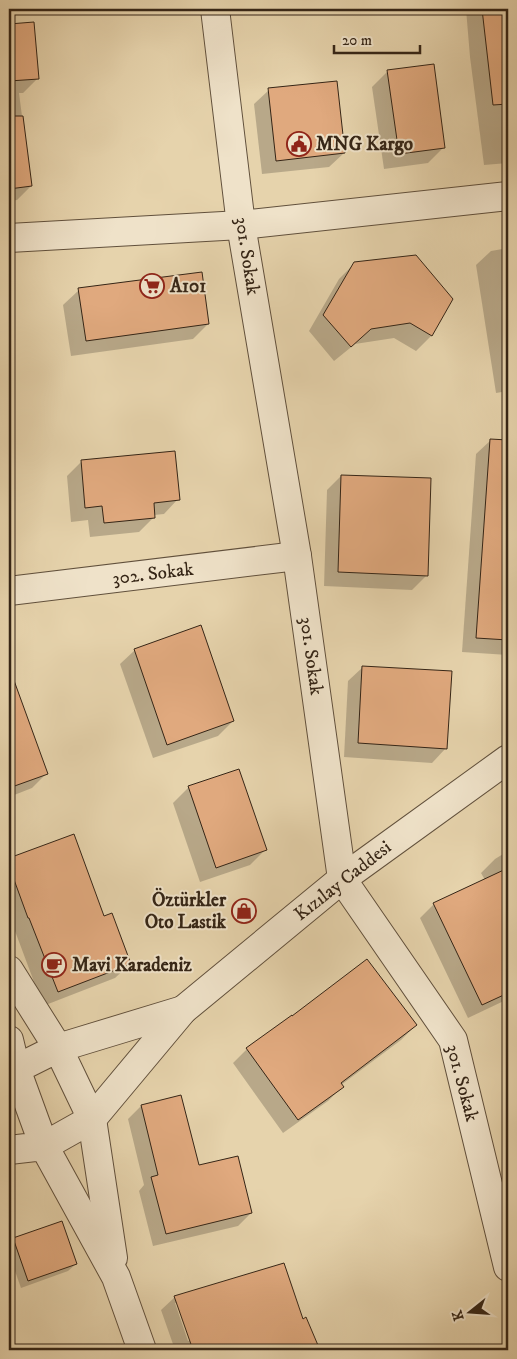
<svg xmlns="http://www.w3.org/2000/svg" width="517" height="1359" viewBox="0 0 517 1359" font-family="'IM FELL DW Pica',serif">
  <rect width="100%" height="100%" fill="#e6d3ac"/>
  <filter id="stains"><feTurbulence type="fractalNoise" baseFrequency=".004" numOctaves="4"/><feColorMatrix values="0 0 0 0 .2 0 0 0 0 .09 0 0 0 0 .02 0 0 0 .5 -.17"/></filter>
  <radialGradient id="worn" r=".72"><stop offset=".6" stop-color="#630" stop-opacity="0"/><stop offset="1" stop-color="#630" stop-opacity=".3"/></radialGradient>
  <g fill="#0003" fill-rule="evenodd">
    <polygon points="466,9 508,9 508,163 484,165 470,57"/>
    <polygon points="33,24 37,79 23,93 19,93 31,186 17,200 9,201 9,26"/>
    <polygon points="388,71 444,147 428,163 384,169 372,87"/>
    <polygon points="269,90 344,153 329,167 262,174 254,104"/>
    <polygon points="508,248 508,391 496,393 476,265 491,251"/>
    <polygon points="355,263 452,299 431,336 416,351 394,338 355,344 334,361 309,331 339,279"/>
    <polygon points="79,290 208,324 193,339 71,356 63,305"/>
    <polygon points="491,440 508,441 508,655 462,652 476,454"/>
    <polygon points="81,462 178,499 164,514 154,515 154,517 139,532 90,537 88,520 71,522 67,476"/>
    <polygon points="341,476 427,575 412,590 324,586 327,490"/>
    <polygon points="135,650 233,721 218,736 153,758 120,664"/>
    <polygon points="363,667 446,748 432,763 344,757 348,681"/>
    <polygon points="9,671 46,774 32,788 9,797"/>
    <polygon points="238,770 265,850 250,865 200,882 173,803 188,788"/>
    <polygon points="73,836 104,918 130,964 115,978 43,1006 15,931 13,932 9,919 9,859"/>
    <polygon points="508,851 508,999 468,1018 420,918 434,904 485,880 481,873 495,859"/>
    <polygon points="416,1025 401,1040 341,1085 342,1087 328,1101 283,1133 233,1063 247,1049"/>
    <polygon points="141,1106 198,1167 251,1213 238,1226 153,1246 139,1191 144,1185 128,1119"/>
    <polygon points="14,1240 76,1264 68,1271 21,1288 9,1254 9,1244"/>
    <path d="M175,1297L302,1321L306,1319L319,1350H179L177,1346L174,1347L161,1310ZM175,1303H178L191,1340L188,1341Z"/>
  </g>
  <g fill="#e0a97e" stroke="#352516">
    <polygon points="482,9 508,9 508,104 493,105"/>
    <polygon points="34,22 39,79 9,81 9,24"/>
    <polygon points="434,64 445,148 399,154 387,70"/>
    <polygon points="337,81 345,153 276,161 268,88"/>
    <polygon points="9,116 23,116 32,186 9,189"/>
    <polygon points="416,255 453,299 432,336 410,323 371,329 351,347 323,315 354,262"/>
    <polygon points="202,272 209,324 86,341 78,288"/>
    <polygon points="490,439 508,440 508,640 476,638"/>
    <polygon points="175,451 180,500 154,503 155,518 104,523 102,506 85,508 81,460"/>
    <polygon points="341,475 431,478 428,576 338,572"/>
    <polygon points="201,625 234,721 167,745 134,649"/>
    <polygon points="362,666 452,671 447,749 358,743"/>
    <polygon points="12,675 48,774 9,788 9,676"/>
    <polygon points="239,769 267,850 216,868 188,786"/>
    <polygon points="74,834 104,916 112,913 131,964 58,992 29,918 28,918 9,866 9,858"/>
    <polygon points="508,868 508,993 482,1005 433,903"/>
    <polygon points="367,959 417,1025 341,1083 344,1087 298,1120 246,1048 292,1015 292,1016"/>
    <polygon points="181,1095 199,1165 238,1156 252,1213 166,1234 151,1177 158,1175 141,1105"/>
    <polygon points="62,1221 77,1264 28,1281 13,1238"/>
    <polygon points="284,1263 303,1319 306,1317 320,1350 193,1350 174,1296"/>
  </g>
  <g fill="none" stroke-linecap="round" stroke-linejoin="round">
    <defs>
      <g id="minor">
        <polyline points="215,9 241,225 297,556 342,879 453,1040 508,1267"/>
        <polyline points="9,238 241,225 508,196"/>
        <polyline points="9,591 297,556"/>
        <polyline points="58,1048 183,1010"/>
        <polyline points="92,1119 183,1010 342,879 508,759"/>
      </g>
      <g id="tertiary">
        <polyline points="9,970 58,1048"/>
        <polyline points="9,1040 16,1069 9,1073"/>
        <polyline points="92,1119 113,1258"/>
        <polyline points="9,1150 44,1146 92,1119 58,1048 16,1069 44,1146 116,1277 142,1350"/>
      </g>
    </defs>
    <use href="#minor" stroke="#61503c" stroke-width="30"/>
    <use href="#tertiary" stroke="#61503c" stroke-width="30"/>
    <use href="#minor" stroke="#efe2c9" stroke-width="28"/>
    <use href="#tertiary" stroke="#efe2c9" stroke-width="28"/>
  </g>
  <defs>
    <symbol id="civic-ring" viewBox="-11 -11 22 22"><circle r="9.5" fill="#efe2c9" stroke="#8f2418" stroke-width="1.5"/><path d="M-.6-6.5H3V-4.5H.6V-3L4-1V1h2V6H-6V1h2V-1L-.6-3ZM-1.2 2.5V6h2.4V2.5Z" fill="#8f2418"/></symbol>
    <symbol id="supermarket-ring" viewBox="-11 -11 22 22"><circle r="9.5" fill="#efe2c9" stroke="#8f2418" stroke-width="1.5"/><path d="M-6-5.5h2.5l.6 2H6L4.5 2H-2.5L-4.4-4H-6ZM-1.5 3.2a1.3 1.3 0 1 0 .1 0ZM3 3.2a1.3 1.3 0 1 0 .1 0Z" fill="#8f2418"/></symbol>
    <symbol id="shop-ring" viewBox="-11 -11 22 22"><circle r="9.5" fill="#efe2c9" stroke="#8f2418" stroke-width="1.5"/><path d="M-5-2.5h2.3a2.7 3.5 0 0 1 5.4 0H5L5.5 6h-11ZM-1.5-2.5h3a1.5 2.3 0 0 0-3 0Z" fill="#8f2418"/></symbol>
    <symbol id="cafe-ring" viewBox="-11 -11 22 22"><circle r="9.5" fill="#efe2c9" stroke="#8f2418" stroke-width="1.5"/><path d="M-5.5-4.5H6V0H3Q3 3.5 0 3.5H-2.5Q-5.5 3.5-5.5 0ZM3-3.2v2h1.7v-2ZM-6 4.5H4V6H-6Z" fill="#8f2418"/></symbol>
  </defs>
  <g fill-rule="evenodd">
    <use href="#civic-ring" x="285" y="130" width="28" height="28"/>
    <use href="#supermarket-ring" x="138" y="272" width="28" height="28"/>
    <use href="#shop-ring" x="230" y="897" width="28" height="28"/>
    <use href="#cafe-ring" x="40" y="951" width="28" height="28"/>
  </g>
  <g text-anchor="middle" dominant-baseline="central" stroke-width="4" stroke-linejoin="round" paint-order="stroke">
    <g font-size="19" font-weight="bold" fill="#352516" stroke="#efe2c9" text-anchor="start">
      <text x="316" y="144">MNG Kargo</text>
      <text x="170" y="286">A101</text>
      <text x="226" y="900" text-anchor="end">Öztürkler<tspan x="226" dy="22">Oto Lastik</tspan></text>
      <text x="72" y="965">Mavi Karadeniz</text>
    </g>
    <g font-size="19" fill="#352516" stroke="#efe2c9">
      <text transform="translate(247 256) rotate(81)">301. Sokak</text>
      <text transform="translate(153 574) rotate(-7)">302. Sokak</text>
      <text transform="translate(311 656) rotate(82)">301. Sokak</text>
      <text transform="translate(343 881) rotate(-38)">Kızılay Caddesi</text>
      <text transform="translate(462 1083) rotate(75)">301. Sokak</text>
    </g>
  </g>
  <rect width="517" height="1359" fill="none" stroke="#e6d3ac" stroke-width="30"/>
  <rect x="10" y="10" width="497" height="1339" fill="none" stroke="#352516" stroke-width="2.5"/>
  <rect x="15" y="15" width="487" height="1329" fill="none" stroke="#352516"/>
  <g transform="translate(470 1312) rotate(253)" stroke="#efe2c9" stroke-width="4" paint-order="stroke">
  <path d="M0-4L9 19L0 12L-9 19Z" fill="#352516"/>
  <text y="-8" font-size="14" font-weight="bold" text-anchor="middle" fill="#352516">K</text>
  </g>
  <path d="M334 45v8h86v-8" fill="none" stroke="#352516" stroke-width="2.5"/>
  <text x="342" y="45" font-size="15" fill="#352516" stroke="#efe2c9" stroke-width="4" paint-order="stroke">20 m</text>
  <rect width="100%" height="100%" filter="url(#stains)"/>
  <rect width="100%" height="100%" fill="url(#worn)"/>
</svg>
